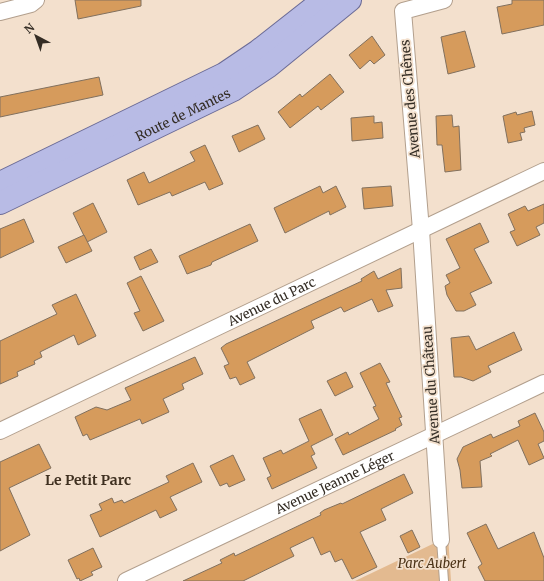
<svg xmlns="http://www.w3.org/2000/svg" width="544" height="581" viewBox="0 0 544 581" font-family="Merriweather,serif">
  <rect width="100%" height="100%" fill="#f3e0cd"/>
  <polygon fill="#e3ba90" points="448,535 451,581 355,581 441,540"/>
  <g fill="#d69b5c" stroke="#81705e">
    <polygon points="75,0 141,0 141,6 78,19"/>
    <polygon points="512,0 544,0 544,25 502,34 497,7 512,4"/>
    <polygon points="465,31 475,67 448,74 441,37"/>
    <polygon points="372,36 385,55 374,64 370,60 360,69 349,55"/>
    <polygon points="330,74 344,92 321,110 318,106 290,128 278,112 300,94 302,97"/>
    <polygon points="99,77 103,95 0,117 0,97"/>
    <polygon points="532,111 535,125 524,128 525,132 520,133 522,140 508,143 503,116 516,112 517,115"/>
    <polygon points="452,115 453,127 459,126 461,170 445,172 442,145 437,145 436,116"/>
    <polygon points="374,116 374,123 382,122 383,138 352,141 351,118"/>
    <polygon points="258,125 265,139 239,152 232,136"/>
    <polygon points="205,145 223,184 209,190 205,182 172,196 170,192 138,205 127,180 144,172 149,183 195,161 190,152"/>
    <polygon points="320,186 323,193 336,186 346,207 330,215 329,211 285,233 274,208"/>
    <polygon points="391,186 393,206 364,209 362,188"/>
    <polygon points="93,203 107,232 87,242 73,213"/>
    <polygon points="544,204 544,223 536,227 540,235 517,246 510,232 515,230 508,214 525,206 528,211"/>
    <polygon points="24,219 34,242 0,258 0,229"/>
    <polygon points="480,223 489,242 474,249 492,283 470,293 476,305 464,311 456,311 447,295 445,286 450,283 446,275 460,268 446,239"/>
    <polygon points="250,224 258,241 212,262 211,265 187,274 179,256"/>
    <polygon points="84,235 92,251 66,263 58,247"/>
    <polygon points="151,249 158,262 140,270 134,257"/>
    <polygon points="401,268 402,288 386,290 393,306 378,312 372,299 344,312 341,307 311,321 314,328 247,362 255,378 240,385 236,377 230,379 224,366 229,364 221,348 226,344 362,281 361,279 374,271 378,279"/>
    <polygon points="141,276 164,321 143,331 134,313 140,311 127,283"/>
    <polygon points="76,294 96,336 78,345 74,335 40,352 42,357 34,361 35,364 17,372 18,376 0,384 0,341 57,314 52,305"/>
    <polygon points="514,332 522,350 488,366 491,372 473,381 461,377 454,377 451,338 469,336 476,350"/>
    <polygon points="195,357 203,374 182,384 184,389 163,399 169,412 142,424 140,419 90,440 87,434 83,436 75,417 96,407 107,410 131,400 125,388"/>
    <polygon points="380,363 390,382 386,383 402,417 399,418 402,425 395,429 396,430 343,455 335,439 348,432 349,435 379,419 373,407 376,406 360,373"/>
    <polygon points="346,372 353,387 335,396 327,381"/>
    <polygon points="321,409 333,435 311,446 315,454 311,456 317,468 272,489 267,478 271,476 263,458 281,450 283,454 309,441 299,419"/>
    <polygon points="535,413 544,432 544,441 538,444 544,458 529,465 518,440 490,454 492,456 480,461 482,487 462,488 460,470 457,459 463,447 491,434 493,438 520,426 518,421"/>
    <polygon points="39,444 51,468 9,488 30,535 0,551 0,462"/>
    <polygon points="233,455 245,480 229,487 227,483 220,486 210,466"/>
    <polygon points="193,463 202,482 170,497 177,510 160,518 156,510 100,537 90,515 102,510 99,504 112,498 114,503 122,500 124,503 169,482 166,476"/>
    <polygon points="404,474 413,493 381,509 386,520 360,532 377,567 352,579 342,559 335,562 330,551 321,555 313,537 290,548 294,556 243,581 183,581 222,563 220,560 234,553 235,556 321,515 320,513 324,510 341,503 342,504"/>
    <polygon points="486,524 498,549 534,532 544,558 544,581 485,581 478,567 482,564 467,533"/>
    <polygon points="412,530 420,547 408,553 400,536"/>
    <polygon points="93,548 102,567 91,572 93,575 80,581 79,578 77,579 68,560"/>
  </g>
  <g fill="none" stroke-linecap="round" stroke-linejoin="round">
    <defs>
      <polyline id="lane" points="441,540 444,581"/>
      <g id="street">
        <polyline points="0,12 31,4 36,0"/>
        <path id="s1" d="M0,431L544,171"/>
        <polyline points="441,540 421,230 403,11 444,0"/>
        <path id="s2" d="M126,581L544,383"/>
      </g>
      <g id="primary">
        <polyline points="0,183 224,74 258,51 323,0"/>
        <path id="s3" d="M0,203L233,90L269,66L350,0"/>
      </g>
    </defs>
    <use href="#lane" stroke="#b29f8d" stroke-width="10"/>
    <use href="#street" stroke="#b29f8d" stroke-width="18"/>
    <use href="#primary" stroke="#6b6b96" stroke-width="24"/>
    <use href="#lane" stroke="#fff" stroke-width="8"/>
    <use href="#street" stroke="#fff" stroke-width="16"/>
    <use href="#primary" stroke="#b8bbe5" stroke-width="22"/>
  </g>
  <g text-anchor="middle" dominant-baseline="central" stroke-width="3.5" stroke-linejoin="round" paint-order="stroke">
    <g font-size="13" fill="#342d25" stroke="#f3e0cd">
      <text transform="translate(410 99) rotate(-95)">Avenue des Chênes</text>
      <text stroke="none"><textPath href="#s3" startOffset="203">Route de Mantes</textPath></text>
      <text stroke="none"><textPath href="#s1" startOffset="301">Avenue du Parc</textPath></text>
      <text transform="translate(431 385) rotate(-94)">Avenue du Château</text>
      <text stroke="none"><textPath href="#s2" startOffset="231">Avenue Jeanne Léger</textPath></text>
    </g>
    <g font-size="13" font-style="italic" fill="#4c3317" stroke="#f3e0cd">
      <text x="432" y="563">Parc Aubert</text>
    </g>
    <g font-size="14" font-weight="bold" fill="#3f3020" stroke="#f3e0cd">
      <text x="88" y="480">Le Petit Parc</text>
    </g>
  </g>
  <g transform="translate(36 36) rotate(319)" stroke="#f3e0cd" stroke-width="3" paint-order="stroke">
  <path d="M0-3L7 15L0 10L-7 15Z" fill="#342d25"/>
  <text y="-6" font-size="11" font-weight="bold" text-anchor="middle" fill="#342d25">N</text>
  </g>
</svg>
